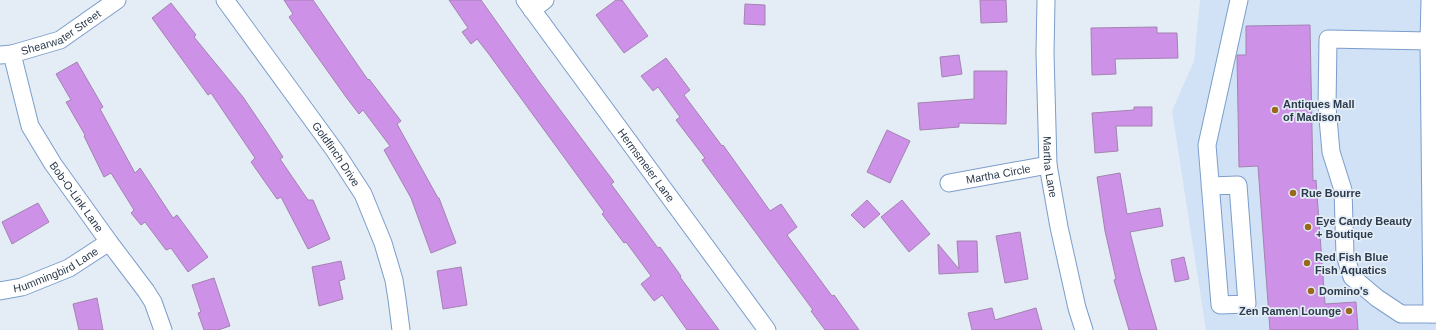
<svg xmlns="http://www.w3.org/2000/svg" width="1436" height="330" viewBox="0 0 1436 330" font-family="Arial,sans-serif">
  <rect width="100%" height="100%" fill="#e4ecf5"/>
  <polygon fill="#d1e2f7" points="1200,0 1436,0 1436,330 1206,330 1172,111 1194,61"/>
  <g fill="#cd91e8" stroke="#a383b1">
    <polygon points="284,0 313,0 368,80 369,79 401,121 397,124 438,198 439,198 456,243 431,253 411,198 384,150 390,146 363,110 359,114 346,97 289,17 293,14"/>
    <polygon points="449,0 481,0 540,83 614,182 611,184 658,248 660,247 681,276 680,277 719,330 687,330 662,295 654,301 641,284 651,276 626,242 624,243 602,214 604,212 488,53 477,39 471,44 462,32 468,28"/>
    <polygon points="616,0 622,0 648,36 624,53 596,15"/>
    <polygon points="980,0 1006,0 1007,22 981,23"/>
    <polygon points="171,3 196,35 194,37 243,97 266,131 283,157 280,159 308,200 313,200 330,239 308,249 281,197 277,199 251,162 255,158 211,93 208,95 152,18"/>
    <polygon points="745,4 765,5 765,25 744,24"/>
    <polygon points="1310,25 1313,181 1316,180 1325,304 1356,302 1358,330 1270,330 1258,166 1239,167 1237,55 1246,55 1246,26"/>
    <polygon points="1157,27 1157,33 1177,33 1178,58 1115,59 1116,74 1092,75 1091,28"/>
    <polygon points="959,55 962,74 942,77 940,57"/>
    <polygon points="666,58 690,90 684,95 722,146 723,145 770,211 781,204 797,227 787,235 832,296 834,295 859,330 825,330 811,311 813,310 702,160 705,158 676,120 680,117 658,87 653,91 641,76"/>
    <polygon points="77,62 103,107 100,109 135,173 140,168 173,218 177,215 208,257 188,272 171,248 166,250 145,222 141,225 131,213 134,210 111,173 104,177 84,136 85,135 66,102 71,100 56,74"/>
    <polygon points="974,71 1007,71 1006,124 959,123 959,127 920,130 918,103 974,99"/>
    <polygon points="1134,107 1152,107 1152,126 1116,126 1118,151 1095,153 1092,113 1134,110"/>
    <polygon points="887,130 910,141 890,183 867,172"/>
    <polygon points="1120,173 1127,214 1160,208 1163,226 1130,232 1140,272 1157,330 1129,330 1114,280 1116,279 1105,231 1097,177"/>
    <polygon points="867,200 880,214 864,228 851,215"/>
    <polygon points="902,200 930,234 909,252 881,217"/>
    <polygon points="38,203 49,222 12,244 2,222"/>
    <polygon points="1020,232 1028,279 1005,283 996,236"/>
    <polygon points="957,241 977,241 978,272 939,274 938,244 959,269"/>
    <polygon points="1184,257 1189,279 1175,282 1171,260"/>
    <polygon points="341,261 345,279 339,281 343,299 319,306 312,267"/>
    <polygon points="461,267 467,305 443,309 437,271"/>
    <polygon points="214,278 230,326 218,330 204,330 198,313 201,312 192,285"/>
    <polygon points="97,298 103,330 79,330 73,304"/>
    <polygon points="992,308 995,320 1036,308 1042,330 972,330 968,313"/>
  </g>
  <g fill="none" stroke-linecap="round" stroke-linejoin="round">
    <defs>
      <g id="minor">
        <path id="s1" d="M225,0L335,151L363,194L383,243L394,280L397,299L401,330"/>
        <path id="s2" d="M525,0L767,330"/>
        <path id="s3" d="M1046,0L1045,53L1048,165L1059,227L1077,308L1084,330"/>
        <polyline points="1430,0 1429,41 1328,39 1327,107 1331,152 1343,190 1345,255 1352,277 1377,298 1401,314 1436,314"/>
        <polyline points="532,10 545,0"/>
        <polyline points="1429,41 1432,314"/>
        <path id="s4" d="M12,54L30,126L53,164L109,242L146,291L153,302L163,330"/>
        <path id="s5" d="M0,55L12,54L60,40L117,0"/>
        <path id="s6" d="M949,183L1048,165"/>
        <polyline points="1210,186 1238,185 1247,304 1220,305 1207,145 1239,0"/>
        <path id="s7" d="M0,291L22,287L69,268L109,242"/>
      </g>
    </defs>
    <use href="#minor" stroke="#7b9ecb" stroke-width="19"/>
    <use href="#minor" stroke="#fff" stroke-width="17"/>
  </g>
  <g fill="#98691a" stroke="#e4ecf5" stroke-width="1.5">
    <circle cx="1275" cy="110" r="4"/>
    <circle cx="1293" cy="193" r="4"/>
    <circle cx="1308" cy="227" r="4"/>
    <circle cx="1307" cy="263" r="4"/>
    <circle cx="1311" cy="291" r="4"/>
    <circle cx="1349" cy="311" r="4"/>
  </g>
  <g text-anchor="middle" dominant-baseline="central" stroke-width="3.5" stroke-linejoin="round" paint-order="stroke">
    <g font-size="11" fill="#2c3b4d" stroke="#e4ecf5">
      <text stroke="none"><textPath href="#s5" startOffset="66">Shearwater Street</textPath></text>
      <text stroke="none"><textPath href="#s1" startOffset="190">Goldfinch Drive</textPath></text>
      <text stroke="none"><textPath href="#s2" startOffset="205">Hermsmeier Lane</textPath></text>
      <text stroke="none"><textPath href="#s3" startOffset="167">Martha Lane</textPath></text>
      <text stroke="none"><textPath href="#s6" startOffset="50">Martha Circle</textPath></text>
      <text stroke="none"><textPath href="#s4" startOffset="159">Bob-O-Link Lane</textPath></text>
      <text stroke="none"><textPath href="#s7" startOffset="60">Hummingbird Lane</textPath></text>
    </g>
    <g font-size="11" font-weight="bold" fill="#2c3b4d" stroke="#e4ecf5" text-anchor="start">
      <text x="1283" y="104">Antiques Mall<tspan x="1283" dy="13">of Madison</tspan></text>
      <text x="1301" y="193">Rue Bourre</text>
      <text x="1316" y="221">Eye Candy Beauty<tspan x="1316" dy="13">+ Boutique</tspan></text>
      <text x="1315" y="257">Red Fish Blue<tspan x="1315" dy="13">Fish Aquatics</tspan></text>
      <text x="1319" y="291">Domino's</text>
      <text x="1341" y="311" text-anchor="end">Zen Ramen Lounge</text>
    </g>
  </g>
</svg>
